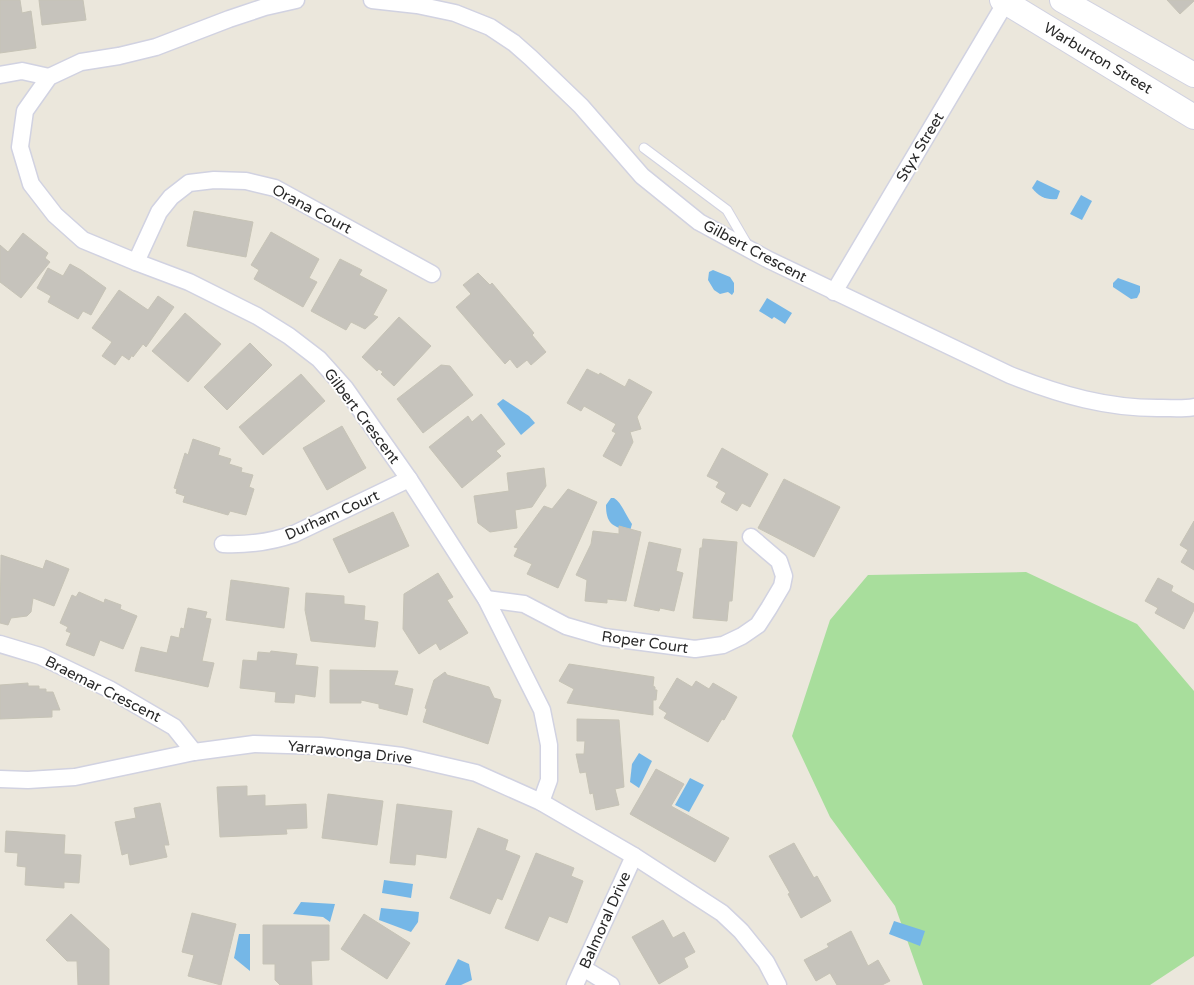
<svg xmlns="http://www.w3.org/2000/svg" width="1194" height="985" viewBox="0 0 1194 985" font-family="'Varela Round',sans-serif">
  <rect width="100%" height="100%" fill="#ebe7dc"/>
  <polygon fill="#a8de9c" points="1026,572 1137,624 1194,691 1194,956 1150,985 923,985 895,906 830,817 792,736 830,620 868,575"/>
  <g fill="#75b7e7">
    <path d="M1037,180L1060,191L1057,199C1046,200 1039,197 1032,188Z"/>
    <polygon points="1081,195 1092,201 1082,220 1070,214"/>
    <polygon points="713,270 730,277 734,283 734,292 732,295 728,292 720,294 714,290 708,280 709,272"/>
    <polygon points="1118,278 1140,286 1140,292 1137,298 1131,299 1113,287 1113,283"/>
    <polygon points="767,298 792,313 785,324 774,317 772,319 759,311"/>
    <polygon points="503,399 529,416 535,423 521,435 497,404"/>
    <path d="M611,498H614C622,503 626,516 632,524L630,531C613,527 606,524 606,505Z"/>
    <polygon points="639,753 652,761 639,788 630,782 632,764"/>
    <polygon points="690,778 704,785 689,812 675,805"/>
    <polygon points="384,880 413,884 411,898 382,893"/>
    <polygon points="301,902 335,904 330,922 323,917 293,914"/>
    <polygon points="381,908 419,912 418,922 411,932 379,920"/>
    <polygon points="894,921 925,931 920,946 889,934"/>
    <polygon points="239,934 250,934 250,971 234,958"/>
    <polygon points="458,959 469,964 472,980 461,985 445,985"/>
  </g>
  <g fill="#c6c3bc" stroke="#c6c3b6">
    <polygon points="0,0 20,0 22,13 31,11 36,48 0,53"/>
    <polygon points="39,0 83,0 86,20 42,25"/>
    <polygon points="1167,0 1194,0 1194,1 1180,14"/>
    <polygon points="194,211 253,222 246,257 187,246"/>
    <polygon points="271,232 319,259 309,278 317,282 303,307 254,279 259,270 251,265"/>
    <polygon points="23,233 48,253 45,258 50,262 21,298 0,282 0,245 8,252"/>
    <polygon points="340,259 362,270 359,275 387,290 373,315 378,317 365,329 351,322 346,330 311,311"/>
    <polygon points="70,264 81,270 106,288 91,315 83,311 78,319 48,302 51,296 37,288 48,268 63,276"/>
    <polygon points="478,273 490,285 492,283 534,333 532,335 546,352 531,365 527,360 517,368 510,359 505,364 456,307 471,294 463,285"/>
    <polygon points="119,290 148,310 158,296 174,307 146,347 143,344 133,357 132,355 129,360 122,355 115,365 102,356 112,342 92,328"/>
    <polygon points="185,313 221,344 188,382 152,351"/>
    <polygon points="399,317 431,346 394,386 381,374 383,372 379,369 377,371 362,357"/>
    <polygon points="250,343 272,365 227,410 204,387"/>
    <polygon points="441,365 450,366 473,395 423,433 397,399"/>
    <polygon points="587,369 599,375 600,373 625,387 629,379 652,392 637,417 641,429 630,432 633,442 621,466 603,456 616,433 612,431 616,424 584,406 581,411 567,403"/>
    <polygon points="301,374 325,401 263,455 239,427"/>
    <polygon points="481,414 505,444 496,451 501,456 462,488 429,447 468,416 472,422"/>
    <polygon points="342,426 366,468 327,490 303,448"/>
    <polygon points="193,439 220,448 218,455 231,459 229,464 242,468 241,472 253,475 249,487 254,489 246,515 230,511 228,515 183,502 185,496 176,493 177,489 174,488 185,453 188,455"/>
    <polygon points="722,448 768,474 750,507 742,503 737,511 721,502 726,493 716,487 719,482 707,476"/>
    <polygon points="544,468 546,486 532,507 515,510 517,528 490,532 478,523 474,496 509,491 507,473"/>
    <polygon points="784,479 840,507 814,557 758,528"/>
    <polygon points="568,489 597,502 558,588 527,574 532,564 514,556 518,548 514,547 544,506 552,509"/>
    <polygon points="393,512 409,546 349,573 333,539"/>
    <polygon points="1194,521 1194,570 1181,562 1188,550 1180,545"/>
    <polygon points="619,526 641,532 626,601 607,599 607,603 585,601 587,580 576,575 591,544 593,531 619,534"/>
    <polygon points="703,539 737,542 732,601 729,601 727,621 693,618 700,548 702,548"/>
    <polygon points="649,542 681,549 676,571 683,573 674,611 660,608 659,611 634,606"/>
    <polygon points="1,555 43,569 46,560 69,569 54,606 33,598 31,612 27,616 11,618 8,625 0,623"/>
    <polygon points="438,573 453,597 447,600 468,633 440,650 436,643 419,654 403,629 404,594"/>
    <polygon points="1158,578 1173,586 1171,591 1194,604 1194,610 1184,629 1155,613 1158,608 1145,601"/>
    <polygon points="231,580 289,588 284,628 226,620"/>
    <polygon points="79,592 104,603 105,599 121,605 120,609 137,616 123,649 100,640 94,656 66,645 71,633 66,631 68,627 60,623 72,595 76,597"/>
    <polygon points="306,593 344,596 344,604 365,606 364,620 378,622 375,647 311,641 305,610"/>
    <polygon points="188,608 207,612 205,618 211,619 202,661 214,663 208,687 135,671 141,647 167,653 171,636 179,638 181,628 184,629"/>
    <polygon points="271,651 297,654 295,665 318,667 315,697 295,694 294,703 275,702 276,692 240,688 243,660 257,661 258,652 270,653"/>
    <polygon points="569,664 654,677 653,686 655,687 655,690 657,690 656,700 653,700 653,715 567,703 574,689 559,681"/>
    <polygon points="330,670 398,671 394,685 413,689 407,715 379,708 379,704 361,700 361,703 330,703"/>
    <polygon points="445,672 447,675 489,687 494,698 501,700 488,744 423,722 427,709 425,708 434,680"/>
    <polygon points="677,678 692,687 696,681 709,689 713,683 737,697 724,720 722,719 708,742 664,718 667,713 659,708"/>
    <polygon points="28,683 28,686 39,686 39,689 46,689 46,692 53,692 60,710 52,710 52,717 0,719 0,685"/>
    <polygon points="577,719 619,720 624,787 615,789 619,805 596,810 593,793 590,794 586,772 580,773 576,754 584,754 585,741 577,741"/>
    <polygon points="656,769 684,784 671,806 729,838 715,862 630,814"/>
    <polygon points="247,786 247,796 265,795 265,806 306,804 307,828 286,829 287,834 220,837 217,787"/>
    <polygon points="328,794 383,801 377,845 322,838"/>
    <polygon points="160,803 169,845 164,845 167,857 130,865 128,853 122,855 115,822 136,818 134,808"/>
    <polygon points="397,804 452,811 446,858 416,854 415,865 390,863"/>
    <polygon points="478,828 508,840 505,850 520,856 502,900 497,898 490,914 450,898"/>
    <polygon points="6,831 65,835 64,854 81,855 79,883 64,882 64,888 25,885 26,867 17,866 18,853 5,852"/>
    <polygon points="794,843 814,878 817,876 831,901 801,918 788,894 790,893 769,856"/>
    <polygon points="536,853 574,868 571,876 583,881 567,923 549,916 538,941 505,928"/>
    <polygon points="192,913 236,924 221,985 188,976 194,955 182,952"/>
    <polygon points="71,914 109,949 109,985 78,985 77,961 67,961 46,940"/>
    <polygon points="364,914 410,943 387,979 341,949"/>
    <polygon points="663,920 673,938 684,932 695,952 684,958 688,967 659,984 632,937"/>
    <polygon points="263,925 329,925 329,960 311,961 312,985 280,985 275,980 275,964 263,964"/>
    <polygon points="851,931 868,966 878,960 890,981 882,985 837,985 830,973 816,981 804,960 829,947 827,944"/>
  </g>
  <g fill="none" stroke-linecap="round" stroke-linejoin="round">
    <defs>
      <polyline id="service" points="644,148 727,210 748,246"/>
      <g id="minor">
        <polyline points="296,0 265,7 229,19 156,47 119,56 81,62 49,77 25,111 20,147 31,184 55,215 83,240 136,262 189,282 257,316 289,336 319,359 345,388 409,479 486,599 542,710 549,745 549,780 541,802"/>
        <path d="M372,0L417,5L455,13L490,27L514,43L531,58L581,106L642,176L699,222L769,260L1010,375C1061,395 1108,409 1163,408C1173,408 1184,409 1194,407"/>
        <polyline points="0,75 22,71 49,77"/>
        <polyline points="136,262 159,212 171,197 189,183 214,180 246,181 275,188 432,274"/>
        <polyline points="834,292 1006,2"/>
        <path d="M223,544C247,545 271,542 294,534L409,479"/>
        <polyline points="486,599 524,604 566,626 604,637 695,649 723,645 742,636 758,625 769,608 782,586 784,576 779,561 751,537"/>
        <polyline points="0,644 40,656 109,689 174,727 194,752"/>
        <polyline points="0,779 28,780 75,777 194,752 254,744 321,746 402,756 476,773 541,802 634,856 722,913 741,931 766,962 778,985"/>
        <polyline points="583,968 611,985"/>
        <polyline points="575,985 634,856"/>
      </g>
      <g id="secondary">
        <polyline points="1002,0 1194,117"/>
        <polyline points="1062,0 1194,75"/>
      </g>
    </defs>
    <use href="#service" stroke="#d1d2e1" stroke-width="11"/>
    <use href="#minor" stroke="#d1d2e1" stroke-width="19"/>
    <use href="#secondary" stroke="#d1d2e1" stroke-width="26"/>
    <use href="#service" stroke="#fff" stroke-width="9"/>
    <use href="#minor" stroke="#fff" stroke-width="16"/>
    <use href="#secondary" stroke="#fff" stroke-width="24"/>
  </g>
  <g text-anchor="middle" dominant-baseline="central" stroke-width="4" stroke-linejoin="round" paint-order="stroke">
    <g font-size="15" fill="#292929" stroke="#fff">
      <text transform="translate(1098 58) rotate(31)">Warburton Street</text>
      <text transform="translate(920 147) rotate(-59)">Styx Street</text>
      <text transform="translate(312 209) rotate(28)">Orana Court</text>
      <text transform="translate(755 251) rotate(28)">Gilbert Crescent</text>
      <text transform="translate(362 416) rotate(53)">Gilbert Crescent</text>
      <text transform="translate(332 515) rotate(-24)">Durham Court</text>
      <text transform="translate(645 642) rotate(8)">Roper Court</text>
      <text transform="translate(103 689) rotate(27)">Braemar Crescent</text>
      <text transform="translate(350 752) rotate(6)">Yarrawonga Drive</text>
      <text transform="translate(605 920) rotate(-66)">Balmoral Drive</text>
    </g>
  </g>
</svg>
